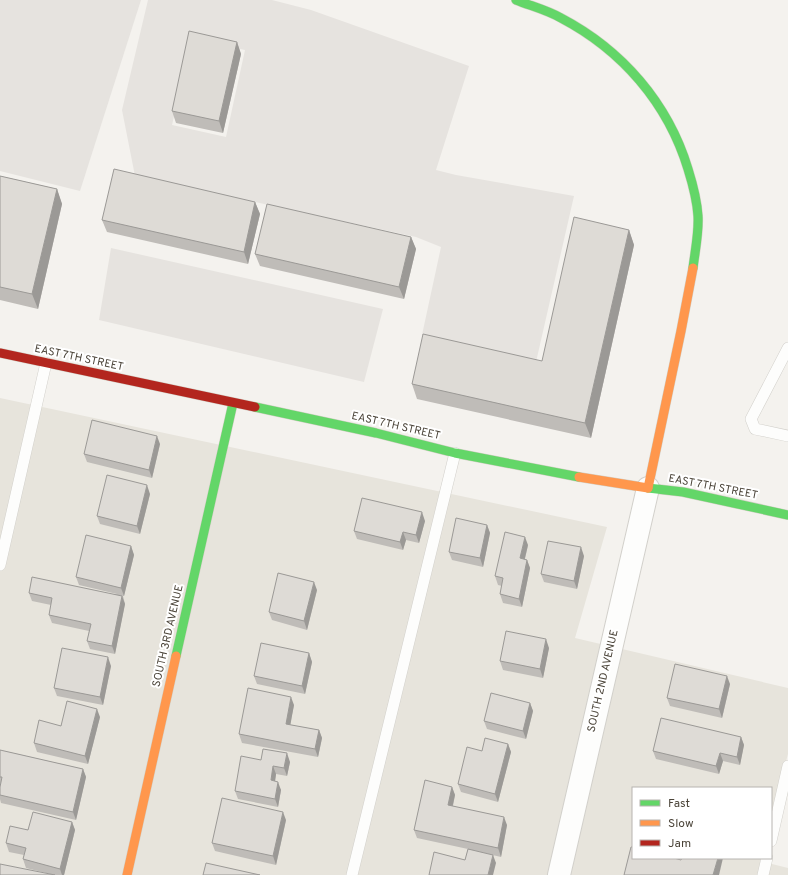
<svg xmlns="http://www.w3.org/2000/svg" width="788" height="875" viewBox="0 0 788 875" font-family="Overpass,sans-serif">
  <rect width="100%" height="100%" fill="#f4f2ee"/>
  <polygon fill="#e7e4dc" points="0,398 607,527 575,638 788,688 788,754 771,817 771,788 633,788 633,858 760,858 760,861 788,868 788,875 0,875"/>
  <g fill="#e6e3df" fill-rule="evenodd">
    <polygon points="0,0 141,0 80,191 0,171"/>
    <path d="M148,0H272L311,10L469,66L436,170L456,175L574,196L536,362L422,335L441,247L416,237L135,176L122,110ZM192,38L245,50L226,137L172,125Z"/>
    <polygon points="111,248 383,309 364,382 99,320"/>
  </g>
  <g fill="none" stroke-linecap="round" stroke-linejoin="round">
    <defs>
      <g id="lane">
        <polyline points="788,348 751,419 755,429 788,436"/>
        <polyline points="0,565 46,363"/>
        <polyline points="771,841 788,766"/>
        <polyline points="352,875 455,453"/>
        <polyline points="763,875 767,858"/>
      </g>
      <polyline id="street" points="559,875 648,488"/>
      <g id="fast">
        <path d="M516,0C531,6 547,10 561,18C622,50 668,103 688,169C693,185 697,200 698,216C699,233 695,251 693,268"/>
        <polyline points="255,407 376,433 455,453 579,477"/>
        <polyline points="648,488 683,492 788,515"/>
        <polyline points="176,656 233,403"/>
      </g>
      <g id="slow">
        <polyline points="579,477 648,488"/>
        <polyline points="648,488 681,331 693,268"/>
        <polyline points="127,875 176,656"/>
      </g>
      <polyline id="jam" points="0,353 255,407"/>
    </defs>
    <use href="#lane" stroke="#d2d0cb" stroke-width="12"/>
    <use href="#street" stroke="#d2d0cb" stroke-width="24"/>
    <use href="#fast" stroke="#d3cfc5" stroke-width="10"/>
    <use href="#slow" stroke="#d3cfc5" stroke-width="10"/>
    <use href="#jam" stroke="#d3cfc5" stroke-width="10"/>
    <use href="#lane" stroke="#fdfdfc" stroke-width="11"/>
    <use href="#street" stroke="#fdfdfc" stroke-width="22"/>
    <use href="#fast" stroke="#63d668" stroke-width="9"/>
    <use href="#slow" stroke="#ff974d" stroke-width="9"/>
    <use href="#jam" stroke="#b3261e" stroke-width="9"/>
  </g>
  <g fill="#bfbcb8">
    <polygon points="237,42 241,54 223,133 176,123 172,111"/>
    <polygon points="0,176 57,189 62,204 38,309 0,300"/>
    <polygon points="255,202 260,214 248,264 107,232 102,220"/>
    <polygon points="629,230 634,245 591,438 417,399 412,384 542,361"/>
    <polygon points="411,237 416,249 404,299 260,266 255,254"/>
    <polygon points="160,444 152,478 87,462 84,454"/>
    <polygon points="150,494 140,534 100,524 97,516"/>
    <polygon points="425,521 419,543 406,540 403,550 357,539 354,531"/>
    <polygon points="487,525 490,533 483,567 452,560 449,552"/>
    <polygon points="528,545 525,559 527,560 530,568 522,607 503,603 500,594 502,586 498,585 495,576"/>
    <polygon points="131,546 134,555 124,596 123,596 125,604 115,654 90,649 87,641 89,631 52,623 49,615 51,605 32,601 29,593 117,594 79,585 76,577"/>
    <polygon points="584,556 577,589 544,582 541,574"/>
    <polygon points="317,590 307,630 272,620 269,612"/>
    <polygon points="549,648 543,678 503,670 500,661"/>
    <polygon points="309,653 312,662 305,694 257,684 254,676"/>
    <polygon points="111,666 103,705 57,696 54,688"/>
    <polygon points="730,684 722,718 670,706 667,698"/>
    <polygon points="530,703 533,711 526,739 487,729 484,721"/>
    <polygon points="294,705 290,725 319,730 322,738 318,757 242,743 239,734"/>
    <polygon points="100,717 88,764 37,752 34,743 61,726"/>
    <polygon points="741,737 744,745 740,765 723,761 719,774 656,759 653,751"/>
    <polygon points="508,744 511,752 498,802 461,792 458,784 482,751"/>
    <polygon points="0,750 83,769 86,777 76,820 1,803 0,799 0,787 1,784 0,784"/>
    <polygon points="261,760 290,762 287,776 276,774 275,781 281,790 278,807 238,799 235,791"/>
    <polygon points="452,787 455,795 453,806 507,825 501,857 484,853 496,863 465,860 468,849 417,838 414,830"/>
    <polygon points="286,820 276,865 215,851 212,843"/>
    <polygon points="72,822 75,830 64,875 0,875 54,875 26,868 23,859 24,855 9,852 6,843 28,830"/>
  </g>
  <g fill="#9b9996">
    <polygon points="237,42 241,54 223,133 219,121"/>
    <polygon points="57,189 62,204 38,309 32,294"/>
    <polygon points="255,202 260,214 248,264 244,252"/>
    <polygon points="629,230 634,245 591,438 585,423"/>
    <polygon points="411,237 416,249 404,299 399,287"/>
    <polygon points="157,436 160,444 152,478 149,470"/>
    <polygon points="147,485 150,494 140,534 137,526"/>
    <polygon points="422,512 425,521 419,543 416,535"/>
    <polygon points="487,525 490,533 483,567 480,558"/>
    <polygon points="403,532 406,540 403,550 400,542"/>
    <polygon points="525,537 528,545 523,566 520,558"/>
    <polygon points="131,546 134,555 124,596 121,588"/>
    <polygon points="581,547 584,556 577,589 574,581"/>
    <polygon points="527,560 530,568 522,607 519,599"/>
    <polygon points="314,582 317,590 307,630 304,621"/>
    <polygon points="122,596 125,604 115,654 112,646"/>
    <polygon points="546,639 549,648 543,678 540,669"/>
    <polygon points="309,653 312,662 305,694 302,686"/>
    <polygon points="108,657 111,666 103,705 100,697"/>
    <polygon points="727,676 730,684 722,718 719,709"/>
    <polygon points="291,697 294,705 289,732 286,724"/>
    <polygon points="530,703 533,711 526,739 523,731"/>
    <polygon points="97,709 100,717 88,764 85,756"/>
    <polygon points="319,730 322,738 318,757 315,749"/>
    <polygon points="741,737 744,745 740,765 737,757"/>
    <polygon points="508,744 511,752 498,802 495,794"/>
    <polygon points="287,753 290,762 287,776 284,768"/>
    <polygon points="720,753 723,761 719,774 716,766"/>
    <polygon points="273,766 276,774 274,789 271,780"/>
    <polygon points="83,769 86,777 76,820 73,812"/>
    <polygon points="278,782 281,790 278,807 275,799"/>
    <polygon points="452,787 455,795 451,813 448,805"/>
    <polygon points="283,812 286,820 276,865 273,856"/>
    <polygon points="504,817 507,825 501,857 498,848"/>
    <polygon points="72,822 75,830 64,875 62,875 60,869"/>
    <polygon points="493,855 496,863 493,875 488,875"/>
    <polygon points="718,858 723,858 719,875 713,875"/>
  </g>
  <g fill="#dedbd6" stroke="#9b9996">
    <polygon points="189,31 237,42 219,121 172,111"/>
    <polygon points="114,169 255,202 244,252 102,220"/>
    <polygon points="0,176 57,189 32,294 0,287"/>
    <polygon points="267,204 411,237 399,287 255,254"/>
    <polygon points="574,217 629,230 585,423 412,384 423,334 542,361"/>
    <polygon points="92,420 157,436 149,470 84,454"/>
    <polygon points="107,475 147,485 137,526 97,516"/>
    <polygon points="362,498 422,512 416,535 403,532 400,542 354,531"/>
    <polygon points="456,518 487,525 480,558 449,552"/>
    <polygon points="505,532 525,537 520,558 527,560 519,599 500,594 503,578 495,576"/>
    <polygon points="86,535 131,546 121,588 76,577"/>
    <polygon points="548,541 581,547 574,581 541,574"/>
    <polygon points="278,573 314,582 304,621 269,612"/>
    <polygon points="32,577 122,596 112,646 87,641 91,624 49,615 52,598 29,593"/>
    <polygon points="506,631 546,639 540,669 500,661"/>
    <polygon points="261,643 309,653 302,686 254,676"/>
    <polygon points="62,648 108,657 100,697 54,688"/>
    <polygon points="675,664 727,676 719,709 667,698"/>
    <polygon points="248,688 291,697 286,724 319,730 315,749 239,734"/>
    <polygon points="491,693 530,703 523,731 484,721"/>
    <polygon points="67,701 97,709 85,756 34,743 39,720 61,726"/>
    <polygon points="661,718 741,737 737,757 720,753 716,766 653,751"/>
    <polygon points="485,738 508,744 495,794 458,784 467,747 482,751"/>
    <polygon points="263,749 287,753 284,768 273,766 271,780 278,782 275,799 235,791 241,756 261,760"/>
    <polygon points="0,750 83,769 73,812 0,795 0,787 2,777 0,777"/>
    <polygon points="425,780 452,787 448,805 504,817 498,848 414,830"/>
    <polygon points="222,798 283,812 273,856 212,843"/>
    <polygon points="33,812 72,822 60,869 23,859 26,848 6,843 10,826 28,830"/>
    <polygon points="631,847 633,847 633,858 674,858 681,860 682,858 718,858 713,875 624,875"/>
    <polygon points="468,849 493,855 488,875 429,875 434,852 465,860"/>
    <polygon points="206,863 260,875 203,875"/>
    <polygon points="0,864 55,875 0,875"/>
  </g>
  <g text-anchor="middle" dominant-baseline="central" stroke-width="4" stroke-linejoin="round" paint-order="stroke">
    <g font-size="11" fill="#4b4439" stroke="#fff">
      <text transform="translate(79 358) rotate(12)">EAST 7TH STREET</text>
      <text transform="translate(396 426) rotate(13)">EAST 7TH STREET</text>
      <text transform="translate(713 487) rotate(11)">EAST 7TH STREET</text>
      <text transform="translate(168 636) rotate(-77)">SOUTH 3RD AVENUE</text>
      <text transform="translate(603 681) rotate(-77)">SOUTH 2ND AVENUE</text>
    </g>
  </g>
  <rect x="632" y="787" width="140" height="72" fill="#ffffff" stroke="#b7b4b0"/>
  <rect x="640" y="800" width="20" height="6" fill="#63d668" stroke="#b7b4b0"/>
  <text x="668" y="807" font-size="12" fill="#4b4439">Fast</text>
  <rect x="640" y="820" width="20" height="6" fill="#ff974d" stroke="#b7b4b0"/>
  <text x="668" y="827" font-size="12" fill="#4b4439">Slow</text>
  <rect x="640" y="840" width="20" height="6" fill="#b3261e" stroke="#b7b4b0"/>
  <text x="668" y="847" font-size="12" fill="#4b4439">Jam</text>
</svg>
